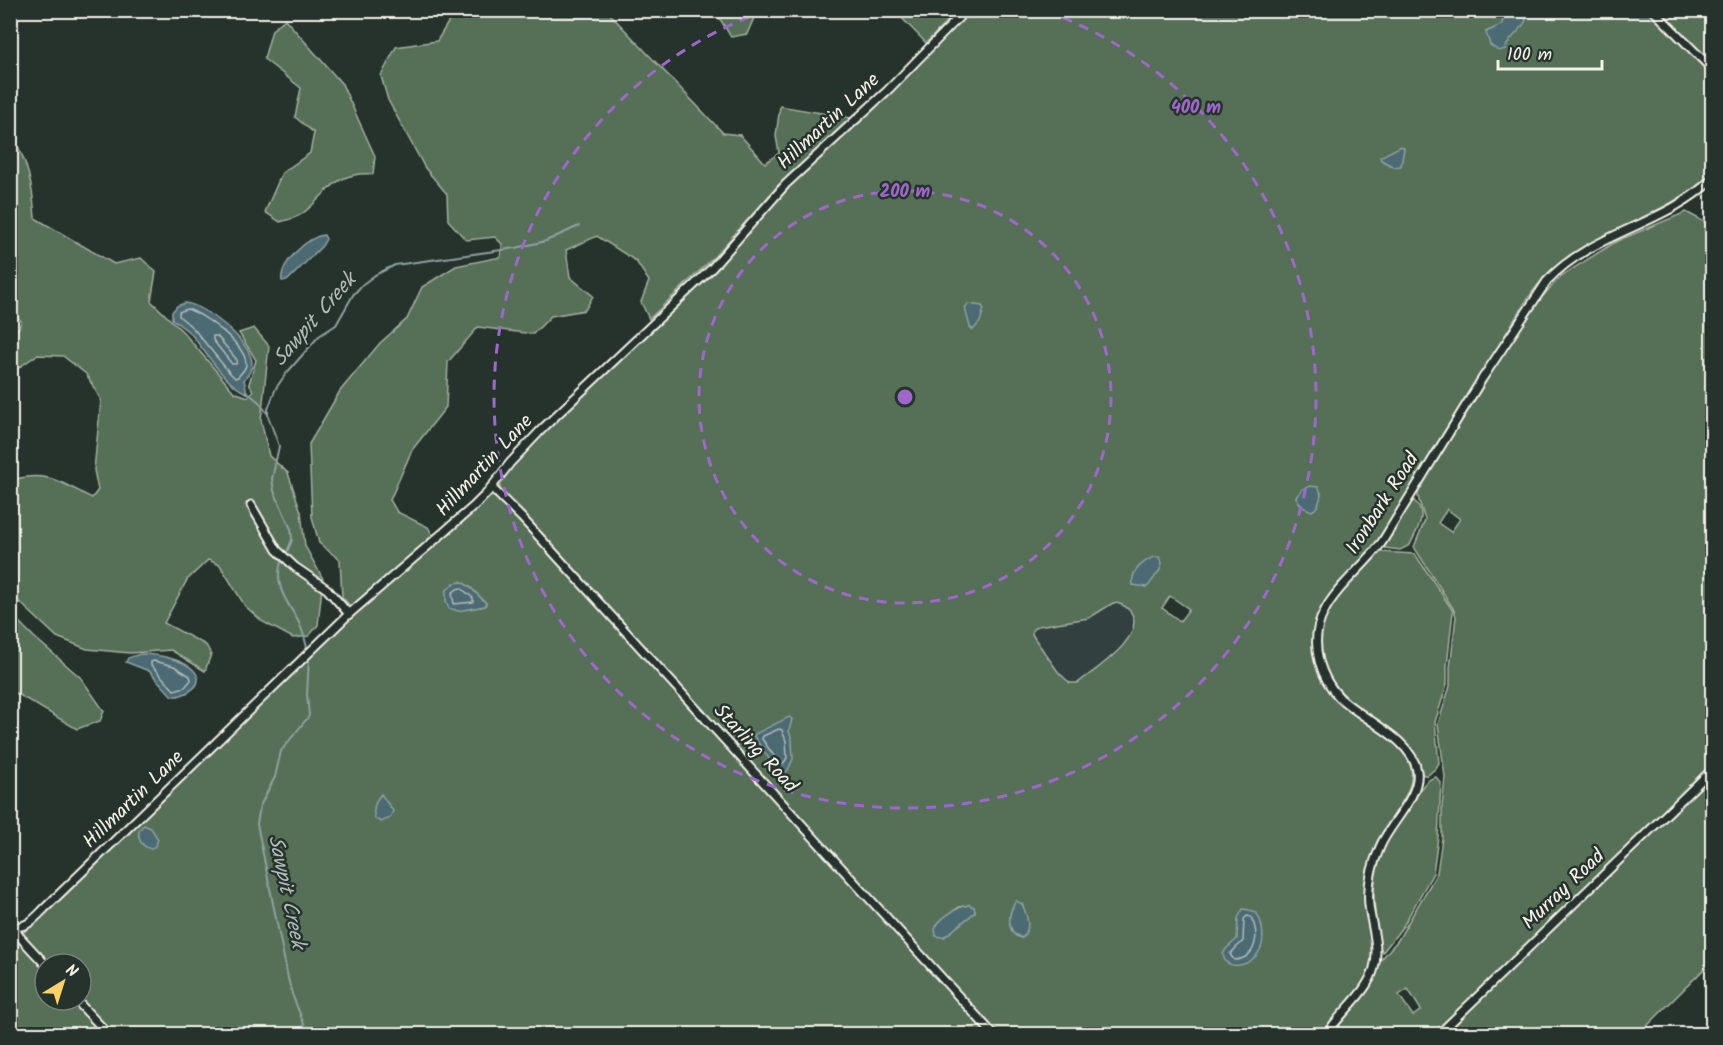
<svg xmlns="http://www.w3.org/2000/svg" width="1723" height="1045" viewBox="0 0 1723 1045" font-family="Kalam,sans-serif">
  <rect width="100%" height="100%" fill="#26332d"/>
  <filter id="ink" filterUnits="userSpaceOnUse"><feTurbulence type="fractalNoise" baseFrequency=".0167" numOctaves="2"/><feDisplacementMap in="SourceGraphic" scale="12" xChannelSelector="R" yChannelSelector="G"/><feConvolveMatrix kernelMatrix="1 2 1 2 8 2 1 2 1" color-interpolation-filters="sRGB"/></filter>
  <g filter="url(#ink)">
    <polygon fill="#334040" points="1113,603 1123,605 1132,614 1134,628 1131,636 1118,651 1078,683 1070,683 1059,673 1035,639 1032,634 1033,629 1038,626 1089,618"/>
    <g fill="#556f56" stroke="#a4b09f" stroke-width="1.5" fill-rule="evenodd">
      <polygon points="455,11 607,11 723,133 740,135 765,163 779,153 776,136 780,106 851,118 778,186 714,257 649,319 641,302 649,281 636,261 597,236 566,250 570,277 593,296 585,310 551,316 533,334 478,327 448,362 446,407 412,450 390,500 397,512 428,527 433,536 351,607 342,597 340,560 319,543 312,517 309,444 340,391 380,343 407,319 422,287 456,266 501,257 502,244 495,237 466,240 448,220 447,194 425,168 388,100 381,76 396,47 437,41"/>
      <polygon points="715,11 757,11 747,34 731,37"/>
      <polygon points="895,11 957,11 926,43"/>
      <path d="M971,11H1508L1501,26L1486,32L1505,49L1510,38L1520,29L1524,13L1520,11H1649L1712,73V173C1667,217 1600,227 1553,269C1530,289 1515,320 1499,345C1473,387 1446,429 1420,471C1406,495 1393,520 1378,542C1357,572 1316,596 1313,635C1309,684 1347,708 1381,733C1393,742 1406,751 1410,765C1419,791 1386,821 1376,844C1369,861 1363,883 1365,903C1367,924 1377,947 1370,968C1363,991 1335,1012 1322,1034H997L500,490C498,474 518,459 527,447L716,268L784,190L860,121ZM1303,489L1321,493L1317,506L1296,497ZM1170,596L1189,609L1180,621L1162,608ZM1113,603C1120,603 1125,605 1130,611C1149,636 1095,669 1078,683H1070L1059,673L1035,639L1032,634L1033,629L1038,626L1089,618ZM1022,904L1026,916L1022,938C1010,936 1008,923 1011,913ZM969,905L974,907L975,912L944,937L939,922L959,907Z"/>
      <polygon points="1660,11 1712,11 1712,62"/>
      <path d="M285,19L342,84L375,156L373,174C334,171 328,194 302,214C296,218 287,220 280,222L265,212L282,173L310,153L314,133L295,117L301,88L264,59L272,30Z"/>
      <path d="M10,134C28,158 33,189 35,218L114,264L141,258L156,272L151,301L184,333L234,392L248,397L253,391L249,384L256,360L239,333L254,328L269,346L261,420L269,456L288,473L301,512L305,546L323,579V583L295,565L282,552L248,506L273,547L322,587L318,625L309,636L293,638L263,622L245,606L220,565L208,560L187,580L164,623L206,645L211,654L205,671L171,650L130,653L87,649L57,637L11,594V480C47,470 60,482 92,498L98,490L94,470L101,400L86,374L63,356L37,355L11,373V332L19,328L21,321L11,310Z"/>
      <path d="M1686,212L1712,226V766L1435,1034H1331L1369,986L1380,961L1398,940L1437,873L1442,838V807L1445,777L1438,724L1450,686V668L1456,616L1453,608L1414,547L1425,520L1418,497L1419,488L1528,313L1561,276L1617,241ZM1447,509L1460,519L1451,532L1438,523ZM1408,989L1421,1010L1413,1016L1399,995Z"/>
      <path d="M489,496L497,498L525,526L989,1034H111L78,1000H81V964H48L23,936L24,932L354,613ZM462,582L470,587L486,603L485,606L473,608Z"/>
      <path d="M1413,500C1430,513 1416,531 1410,545L1400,550L1385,548L1384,546Z"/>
      <path d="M1380,552L1415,554L1453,611L1447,666V684L1435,722L1439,763L1436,768L1427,776L1422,774C1419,767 1417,760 1413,753C1402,738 1382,727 1367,715C1333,689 1305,656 1329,611C1340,591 1364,569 1380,552Z"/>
      <polygon points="11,614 34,637 81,678 104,711 100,721 77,729 16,693 11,693"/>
      <polygon points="1712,774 1712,955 1709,964 1639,1034 1443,1034"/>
      <path d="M1436,777L1441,783L1438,837L1433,873L1403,926L1383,952L1379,947C1374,909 1368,873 1388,838C1395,825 1404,815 1412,804C1420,793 1422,780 1436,777Z"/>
      <polygon points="10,931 45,967 45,1000 73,1000 104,1034 11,1034"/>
    </g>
    <g fill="#4c6b73" stroke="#8fa1a2" stroke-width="1.5">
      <path d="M1508,10C1516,10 1526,9 1526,20C1521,32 1510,36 1505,49L1499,51L1490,45L1486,32L1501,25Z"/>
      <polygon points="1401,146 1404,148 1401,166 1394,167 1381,160 1380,157"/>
      <path d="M324,235L326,239L322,246L288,280L282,281C279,264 308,236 324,235Z"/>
      <path d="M185,303C205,305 251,341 252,363C252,370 248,375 244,380L247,393C225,385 206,352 191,334C185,328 178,324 172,319V312L177,306Z"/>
      <polygon points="968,304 982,306 984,309 980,322 973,330 970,327 965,308"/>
      <path d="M1311,486L1318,487C1324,494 1319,507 1312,511L1302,507L1296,497L1303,489Z"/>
      <path d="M1154,557H1159L1162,563L1160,570L1149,585L1147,587L1133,585C1130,572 1142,562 1154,557Z"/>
      <polygon points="462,582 470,587 486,603 485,606 458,611 449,608 446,601 446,591 454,583"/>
      <path d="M140,654C155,654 189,659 197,675C203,688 181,697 172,696L149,671L126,662L128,658Z"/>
      <polygon points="789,717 792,719 789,731 792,740 793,759 788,770 785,772 772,763 753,735"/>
      <path d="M381,794L393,811L390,818L381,822L375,819C372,810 375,801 381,794Z"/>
      <path d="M144,825L151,828L158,839L156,845L151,849C139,846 134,832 144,825Z"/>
      <path d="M1016,901L1022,904C1027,915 1032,929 1022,938L1014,934C1007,924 1009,911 1016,901Z"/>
      <path d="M969,905L974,907L975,912L947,935L942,937L936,936L935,929C939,918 957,907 969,905Z"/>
      <path d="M1243,909C1248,910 1253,910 1256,913C1263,921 1265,941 1260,950C1254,962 1236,971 1225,961L1223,954L1226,949L1237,939L1238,918Z"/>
    </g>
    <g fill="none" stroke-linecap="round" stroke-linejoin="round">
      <g stroke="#b1bbb9" stroke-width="1.5">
        <path d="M187,309C204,314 247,345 246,365C245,370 241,373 238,377L235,378L229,372L193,328L179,316V312Z"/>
        <polygon points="213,336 217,336 237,360 236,364 232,364 213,340"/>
        <polygon points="461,588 473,598 473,602 454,604 452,593 457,589"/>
        <polygon points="154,661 174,666 190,676 191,680 185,687 174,690 151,665 151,662"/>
        <polygon points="779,729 782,730 786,741 787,758 783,764 776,759 762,739 763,736"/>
        <path d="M1247,916L1251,917C1260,934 1257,959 1234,960L1230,954L1243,941L1244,919Z"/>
      </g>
      <g stroke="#8fa1a2" stroke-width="2">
        <polyline points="246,391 259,402 267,413"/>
        <polyline points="287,552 292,540 291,529 274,491 272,479 279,446 268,416 268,409 276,388 285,375 319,336 336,325 353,295 363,284 375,275 395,265 516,248 546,241 579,226"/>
        <path d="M281,562C274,586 286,600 297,619C303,629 305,640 308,651"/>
        <polyline points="308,1034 292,994 288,978 257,824 260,806 275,777 281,751 309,716 307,694 309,659"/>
      </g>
      <defs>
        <g id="minor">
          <polyline points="1653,10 1712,69"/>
          <polyline points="491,487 522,518 993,1034"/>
          <polyline points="251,505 277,550 295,567 327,589 349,614"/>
          <path d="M10,926C26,930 35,918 45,908L349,614L473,507L487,493L510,463L543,428L712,268L786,184L888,90L966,10"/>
          <polyline points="14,927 19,936 45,964"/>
          <polyline points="76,1000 108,1034"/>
          <path d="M1327,1034C1340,1012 1367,994 1374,968C1380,947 1371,925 1369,905C1367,885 1372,865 1380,847C1389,824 1421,796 1417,771C1412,738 1361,719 1339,697C1329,687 1323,675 1319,661C1315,645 1316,627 1324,612C1336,587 1365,566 1382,542L1482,379L1547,281C1592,232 1666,225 1712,179"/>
          <polyline points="1439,1034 1712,770"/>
        </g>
      </defs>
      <use href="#minor" stroke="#f4f1e8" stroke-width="11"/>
      <use href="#minor" stroke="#26332d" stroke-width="7"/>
    </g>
  </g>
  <g fill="none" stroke="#9f67cb" stroke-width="3" stroke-dasharray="10 8">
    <circle cx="905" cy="397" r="206"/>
    <path d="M1046 11A411 411 0 1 1 764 11"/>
  </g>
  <g text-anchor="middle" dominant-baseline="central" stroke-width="5" stroke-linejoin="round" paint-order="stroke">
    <g font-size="20" fill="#f4f1e8" stroke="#26332d">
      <text transform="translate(829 122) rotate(-43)">Hillmartin Lane</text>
      <text transform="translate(485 466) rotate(-47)">Hillmartin Lane</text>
      <text transform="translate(1383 504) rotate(-57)">Ironbark Road</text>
      <text transform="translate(755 749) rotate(47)">Starling Road</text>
      <text transform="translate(134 800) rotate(-44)">Hillmartin Lane</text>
      <text transform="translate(1564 890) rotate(-44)">Murray Road</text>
    </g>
    <g font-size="21" font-style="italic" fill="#b1bbb9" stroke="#26332d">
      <text transform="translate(315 320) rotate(-49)">Sawpit Creek</text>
      <text transform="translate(286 892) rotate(78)">Sawpit Creek</text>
    </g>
  </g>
  <circle cx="905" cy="397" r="9" fill="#9f67cb" stroke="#26332d" stroke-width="3"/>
  <g font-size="18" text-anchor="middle" font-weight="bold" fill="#9f67cb" stroke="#26332d" stroke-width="5" stroke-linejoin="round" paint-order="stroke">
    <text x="1196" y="113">400 m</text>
    <text x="905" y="197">200 m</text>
  </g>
  <rect width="1723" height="1045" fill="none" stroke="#26332d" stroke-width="36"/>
  <rect x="18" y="18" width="1687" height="1009" fill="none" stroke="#f4f1e8" stroke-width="2" filter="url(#ink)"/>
  <g transform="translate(63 982) rotate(38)"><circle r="28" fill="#26332d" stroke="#787f78" stroke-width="1.5"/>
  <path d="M0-4.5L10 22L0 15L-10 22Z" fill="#ffd166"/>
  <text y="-9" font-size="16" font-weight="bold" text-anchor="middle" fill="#f4f1e8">N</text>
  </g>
  <path d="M1498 60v9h104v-9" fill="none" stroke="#f4f1e8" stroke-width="3"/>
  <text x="1507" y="60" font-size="18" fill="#f4f1e8" stroke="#26332d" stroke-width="4.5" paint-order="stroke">100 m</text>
</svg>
